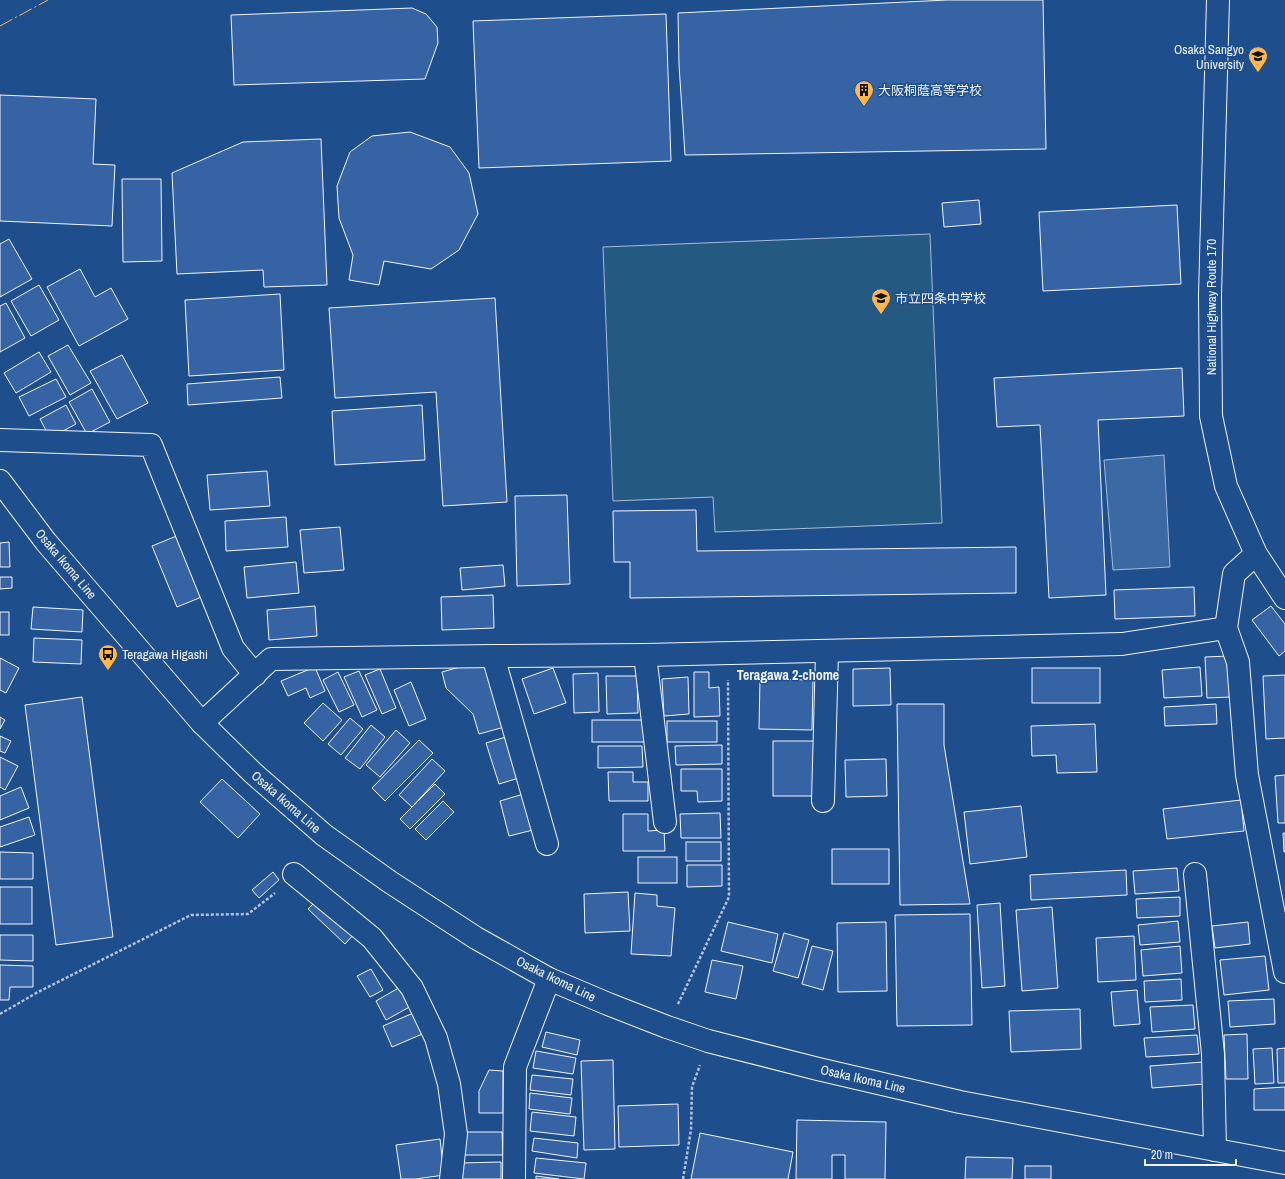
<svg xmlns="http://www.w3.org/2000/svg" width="1285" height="1179" viewBox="0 0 1285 1179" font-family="'Archivo Narrow','Noto Sans JP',sans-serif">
  <rect width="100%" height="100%" fill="#1f4e8c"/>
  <polygon fill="#245a82" stroke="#a8bbd7" points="930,234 942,523 715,532 713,497 613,501 603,247"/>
  <polygon fill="#3b69a3" stroke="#a8bbd7" points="1164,455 1170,567 1113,570 1104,460"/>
  <g fill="#3563a3" stroke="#f2f6ff">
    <polygon points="947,0 1043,0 1046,149 685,155 679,65 678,13"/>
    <polygon points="412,8 426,14 437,27 438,43 425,79 234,85 231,15"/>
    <polygon points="666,14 671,161 479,168 473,21"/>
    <polygon points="0,95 96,99 93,164 115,165 112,226 0,221"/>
    <polygon points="410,132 450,147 469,173 478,214 459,250 431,269 384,261 379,285 349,280 353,255 339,218 337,186 350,152 372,136"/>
    <polygon points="321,139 327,285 264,287 263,270 177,274 172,173 243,142"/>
    <polygon points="122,179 161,179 162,261 123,262"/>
    <polygon points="979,200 981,224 944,227 942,203"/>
    <polygon points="1177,205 1181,284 1043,291 1039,212"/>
    <polygon points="9,239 32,279 0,297 0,244"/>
    <polygon points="80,269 95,297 111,288 128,319 79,346 47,287"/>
    <polygon points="39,285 59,320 31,336 11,301"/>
    <polygon points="280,294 284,370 189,376 185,300"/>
    <polygon points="495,298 507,502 443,506 436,392 335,398 329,308"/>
    <polygon points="6,303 25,338 0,352 0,306"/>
    <polygon points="68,345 91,383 70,395 48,356"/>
    <polygon points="39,352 51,372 16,393 4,373"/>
    <polygon points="122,355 148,403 117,419 90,371"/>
    <polygon points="1182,368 1184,416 1098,420 1106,595 1049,598 1040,425 997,427 994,378"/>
    <polygon points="280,377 282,398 188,405 187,384"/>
    <polygon points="56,379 66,397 29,416 19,397"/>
    <polygon points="92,389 110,422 87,434 69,402"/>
    <polygon points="66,405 76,424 50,438 40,419"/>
    <polygon points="422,405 425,460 335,465 332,411"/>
    <polygon points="267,471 270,506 210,510 207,475"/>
    <polygon points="567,495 570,584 517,586 515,496"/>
    <polygon points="696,510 697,551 1016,547 1016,593 630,598 630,562 614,562 613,511"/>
    <polygon points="286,517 288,547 226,551 225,521"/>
    <polygon points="340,527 344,570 304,573 300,530"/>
    <polygon points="179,535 204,596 177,607 152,546"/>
    <polygon points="9,542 10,567 0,567 0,543"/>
    <polygon points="296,562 299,593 247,598 244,567"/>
    <polygon points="503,565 505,586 462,590 460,568"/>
    <polygon points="0,577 12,577 12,588 0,589"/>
    <polygon points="1194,587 1195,616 1115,619 1114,590"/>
    <polygon points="493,595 494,628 442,630 441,597"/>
    <polygon points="315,606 317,636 269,640 267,610"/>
    <polygon points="1271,606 1285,624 1285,651 1279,656 1252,620"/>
    <polygon points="33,607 83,610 82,632 31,629"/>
    <rect x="0" y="612" width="9" height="23"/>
    <polygon points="34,638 82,640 81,664 33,662"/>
    <polygon points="1229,656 1231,697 1207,698 1205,657"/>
    <polygon points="0,658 19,668 6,693 0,690"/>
    <polygon points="488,659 508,726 479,734 473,714 446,688 442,672"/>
    <polygon points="315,667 325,691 310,698 306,688 288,696 281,681"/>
    <polygon points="1200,667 1202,696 1164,698 1162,670"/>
    <polygon points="553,668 566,703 534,714 522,679"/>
    <polygon points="890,668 891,705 853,706 853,669"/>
    <rect x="1032" y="668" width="68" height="35"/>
    <polygon points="380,669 396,708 382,714 365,675"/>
    <polygon points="359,671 377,710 362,717 344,677"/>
    <polygon points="338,672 354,705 339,712 323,680"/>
    <polygon points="694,672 709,672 709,688 719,687 720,716 694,717"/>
    <polygon points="598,673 599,712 574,713 573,674"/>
    <polygon points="1285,675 1285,738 1266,739 1263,676"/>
    <polygon points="606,676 637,676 638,713 607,714"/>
    <polygon points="688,677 689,714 664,716 662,679"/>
    <polygon points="760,679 813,680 812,730 759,729"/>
    <polygon points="411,682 426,719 409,726 394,690"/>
    <polygon points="82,697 113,937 56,945 25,705"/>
    <polygon points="323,703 342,720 323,741 304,723"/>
    <polygon points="897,704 944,704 944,745 970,904 900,905"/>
    <polygon points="1216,704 1217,724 1165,726 1164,707"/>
    <polygon points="0,717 5,720 0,729"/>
    <polygon points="350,718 363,729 341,755 328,744"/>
    <rect x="592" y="720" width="53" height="22"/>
    <rect x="667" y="721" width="50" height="21"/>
    <polygon points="1095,724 1097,772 1057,773 1056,755 1032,756 1031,726"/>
    <polygon points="371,725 385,737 360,769 345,758"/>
    <polygon points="396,730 410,743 380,777 366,765"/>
    <polygon points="0,736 11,741 5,753 0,751"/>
    <polygon points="509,736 522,777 499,784 486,743"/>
    <polygon points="419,740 433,753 385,801 372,788"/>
    <rect x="773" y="741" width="41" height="55"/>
    <polygon points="722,745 722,764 676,765 675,746"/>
    <polygon points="598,746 642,746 643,767 598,768"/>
    <polygon points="0,757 18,766 5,790 0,787"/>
    <polygon points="432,759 445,771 412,807 399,795"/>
    <polygon points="886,759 887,796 846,797 845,760"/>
    <polygon points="681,769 722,769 722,801 698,802 697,791 681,791"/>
    <polygon points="608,772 633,772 633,782 648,782 648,801 609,801"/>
    <polygon points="1285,775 1285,823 1278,823 1275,776"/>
    <polygon points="222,779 260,814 238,838 200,802"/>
    <polygon points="435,784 445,794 410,829 400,819"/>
    <polygon points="21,787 29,808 0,820 0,796"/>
    <polygon points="527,793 537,829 509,836 500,801"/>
    <polygon points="1241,800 1244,831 1167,839 1163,809"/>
    <polygon points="443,801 454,812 426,840 415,829"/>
    <polygon points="1021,806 1027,857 970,864 964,812"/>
    <polygon points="720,813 721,838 681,838 680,814"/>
    <polygon points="623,814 648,814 648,831 664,830 665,851 623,851"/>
    <polygon points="29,817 35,835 0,847 0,827"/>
    <polygon points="1283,833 1285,833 1285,852 1284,852"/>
    <rect x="686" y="842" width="35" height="19"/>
    <rect x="832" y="849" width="57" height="35"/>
    <polygon points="0,852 33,853 33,879 0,879"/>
    <rect x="638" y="857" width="39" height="26"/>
    <polygon points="687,865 722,865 722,886 687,887"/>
    <polygon points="1177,868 1179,891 1135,894 1133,871"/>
    <polygon points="1126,870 1127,895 1031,900 1030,875"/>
    <polygon points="273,872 279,880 259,898 252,890"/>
    <rect x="0" y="887" width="32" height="37"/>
    <polygon points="628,892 630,931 585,933 584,894"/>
    <polygon points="635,893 657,895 657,906 675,908 671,956 631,954"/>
    <polygon points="1180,897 1180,916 1137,918 1136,899"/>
    <polygon points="319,898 355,933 345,944 308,909"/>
    <polygon points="1000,903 1005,986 982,988 977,905"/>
    <polygon points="1052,907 1058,988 1022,991 1016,910"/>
    <polygon points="970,914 972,1025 897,1026 895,915"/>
    <polygon points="1178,921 1180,942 1140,945 1138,925"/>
    <polygon points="728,922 778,934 772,963 721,951"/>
    <polygon points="886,922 887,991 838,992 837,923"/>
    <polygon points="1248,922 1250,944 1215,948 1212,926"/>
    <polygon points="784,933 809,940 798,978 773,971"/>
    <polygon points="0,935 33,935 33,961 0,960"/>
    <polygon points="1134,936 1136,980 1098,982 1096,938"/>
    <polygon points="812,946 833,951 823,990 802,984"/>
    <polygon points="1180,946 1182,973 1143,976 1141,950"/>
    <polygon points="1265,956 1269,990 1224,995 1220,960"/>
    <polygon points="712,960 743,966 736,999 705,992"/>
    <polygon points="0,965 33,966 33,987 10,987 9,1000 0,1000"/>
    <polygon points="371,969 383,990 370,997 357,976"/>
    <polygon points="1181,979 1182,1000 1145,1002 1144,981"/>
    <polygon points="402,986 413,1005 386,1020 376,1001"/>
    <polygon points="1137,990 1140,1024 1114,1026 1111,992"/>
    <polygon points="1274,999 1275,1024 1230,1027 1228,1001"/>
    <polygon points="1193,1005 1195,1029 1152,1032 1150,1007"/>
    <polygon points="1080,1009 1081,1049 1011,1052 1009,1011"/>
    <polygon points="418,1011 427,1032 392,1047 383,1026"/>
    <polygon points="546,1032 580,1040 577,1055 542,1047"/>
    <polygon points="1247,1034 1248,1079 1226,1079 1224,1035"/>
    <polygon points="1197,1035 1199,1054 1146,1057 1144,1038"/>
    <polygon points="1272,1048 1274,1083 1255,1084 1253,1049"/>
    <polygon points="1285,1048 1285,1083 1278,1083 1277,1049"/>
    <polygon points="536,1051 576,1058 573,1074 533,1068"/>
    <polygon points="613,1060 615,1149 584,1150 581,1061"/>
    <polygon points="1203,1062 1204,1084 1152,1088 1150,1066"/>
    <polygon points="489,1070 503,1071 503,1113 479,1113 479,1091"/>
    <polygon points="532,1075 573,1079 571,1095 530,1090"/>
    <polygon points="1285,1087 1285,1110 1254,1110 1254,1089"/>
    <polygon points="530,1093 572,1098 570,1114 529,1109"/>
    <polygon points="678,1104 679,1145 619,1147 618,1106"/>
    <polygon points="532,1112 576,1117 574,1136 530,1131"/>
    <polygon points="797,1120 886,1122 885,1179 845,1179 845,1155 832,1155 832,1179 796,1179"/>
    <polygon points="463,1132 502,1132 503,1155 464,1155"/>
    <polygon points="700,1133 793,1152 788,1179 691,1179"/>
    <polygon points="534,1138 578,1143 577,1158 532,1151"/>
    <polygon points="440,1139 444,1175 416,1179 401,1179 396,1145"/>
    <polygon points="966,1157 1013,1158 1012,1179 965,1179"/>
    <polygon points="536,1158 586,1163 584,1179 534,1173"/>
    <polygon points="501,1162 501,1179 461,1179 461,1163"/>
    <rect x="1025" y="1166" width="26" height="13"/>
    <polygon points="536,1176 559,1179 536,1179"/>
  </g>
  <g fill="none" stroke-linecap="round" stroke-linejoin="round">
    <defs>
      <g id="minor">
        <polyline points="0,440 151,445 233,648 255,675"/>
        <polyline points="1256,554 1234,574 1226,628 1238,662 1247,775 1285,972"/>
        <polyline points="645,655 665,822"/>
        <polyline points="493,656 547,844"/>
        <polyline points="202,723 271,659 493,656 645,655 1122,644 1226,628"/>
        <polyline points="823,801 827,652"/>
        <polyline points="294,874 372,938 412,988 436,1038 449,1084 456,1134 451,1179"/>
        <polyline points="1195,874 1213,1054 1215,1150"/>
        <polyline points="514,1179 515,1067 549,979"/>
      </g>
      <polyline id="major" points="0,481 46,542 202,723 253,773 324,835 390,882 476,938 549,979 608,1004 667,1027 708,1041 818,1069 960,1102 1285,1163"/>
      <polyline id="highway" points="1218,0 1210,295 1211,416 1226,486 1256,554 1285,598"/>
    </defs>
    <use href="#minor" stroke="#f2f6ff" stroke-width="24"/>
    <use href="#major" stroke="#f2f6ff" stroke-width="24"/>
    <use href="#highway" stroke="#f2f6ff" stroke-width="24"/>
    <g stroke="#b3c4dc" stroke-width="2.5" stroke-dasharray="3 2" stroke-linecap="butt">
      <polyline points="678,1004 729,897 728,680"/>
      <polyline points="0,1014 38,992 191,915 248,914 275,893"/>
      <polyline points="683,1179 691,1130 692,1087 700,1065"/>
    </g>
    <use href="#minor" stroke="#1f4e8c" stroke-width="22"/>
    <use href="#major" stroke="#1f4e8c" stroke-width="22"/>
    <use href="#highway" stroke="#1f4e8c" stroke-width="22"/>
    <polyline stroke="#ffb74d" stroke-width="1" stroke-dasharray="14 3 2 3" stroke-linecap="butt" points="0,26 48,0"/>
  </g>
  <defs>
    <symbol id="university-pin" viewBox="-11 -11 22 30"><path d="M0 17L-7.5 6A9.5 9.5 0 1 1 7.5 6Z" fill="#ffb74d" stroke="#1f4e8c"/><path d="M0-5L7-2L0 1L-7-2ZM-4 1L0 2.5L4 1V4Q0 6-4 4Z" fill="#111"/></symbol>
    <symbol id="building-pin" viewBox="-11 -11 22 30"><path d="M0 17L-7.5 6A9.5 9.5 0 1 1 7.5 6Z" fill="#ffb74d" stroke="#1f4e8c"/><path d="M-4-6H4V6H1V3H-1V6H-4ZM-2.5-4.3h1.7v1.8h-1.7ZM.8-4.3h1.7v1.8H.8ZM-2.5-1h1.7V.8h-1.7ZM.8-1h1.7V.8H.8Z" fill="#111"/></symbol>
    <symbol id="school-pin" viewBox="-11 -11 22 30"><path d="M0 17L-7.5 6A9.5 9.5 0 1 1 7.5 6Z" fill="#ffb74d" stroke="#1f4e8c"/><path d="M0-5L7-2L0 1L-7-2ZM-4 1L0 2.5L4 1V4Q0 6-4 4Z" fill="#111"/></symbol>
    <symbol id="bus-pin" viewBox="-11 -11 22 30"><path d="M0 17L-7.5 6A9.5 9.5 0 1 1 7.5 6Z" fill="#ffb74d" stroke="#1f4e8c"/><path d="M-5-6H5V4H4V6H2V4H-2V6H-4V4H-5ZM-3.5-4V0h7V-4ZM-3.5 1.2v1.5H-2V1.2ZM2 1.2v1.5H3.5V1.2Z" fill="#111"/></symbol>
  </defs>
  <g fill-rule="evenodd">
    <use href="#university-pin" x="1247" y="45" width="22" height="30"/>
    <use href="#building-pin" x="853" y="79" width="22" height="30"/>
    <use href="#school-pin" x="870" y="287" width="22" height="30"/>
    <use href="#bus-pin" x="97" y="643" width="22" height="30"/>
  </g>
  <g text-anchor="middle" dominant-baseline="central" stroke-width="3" stroke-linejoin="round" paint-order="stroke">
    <g font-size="13" fill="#f2f6ff" stroke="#1f4e8c" text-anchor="start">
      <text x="1244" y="49" text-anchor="end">Osaka Sangyo<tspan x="1244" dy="15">University</tspan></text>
      <text x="878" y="90">大阪桐蔭高等学校</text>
      <text x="895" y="298">市立四条中学校</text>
      <text x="122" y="654">Teragawa Higashi</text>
    </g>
    <g font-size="13" fill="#f2f6ff" stroke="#1f4e8c">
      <text transform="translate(1211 307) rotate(-90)">National Highway Route 170</text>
      <text transform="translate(66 564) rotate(50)">Osaka Ikoma Line</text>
      <text transform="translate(286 802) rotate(41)">Osaka Ikoma Line</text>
      <text transform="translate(556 979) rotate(26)">Osaka Ikoma Line</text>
      <text transform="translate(863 1079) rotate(13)">Osaka Ikoma Line</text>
    </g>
    <g font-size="14" font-weight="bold" fill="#f2f6ff" stroke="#1f4e8c">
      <text x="788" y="675">Teragawa 2-chome</text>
    </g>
  </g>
  <path d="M1145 1159v6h91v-6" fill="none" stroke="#f2f6ff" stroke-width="2"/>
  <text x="1151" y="1159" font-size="12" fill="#f2f6ff" stroke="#1f4e8c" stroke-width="3" paint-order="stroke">20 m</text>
</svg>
